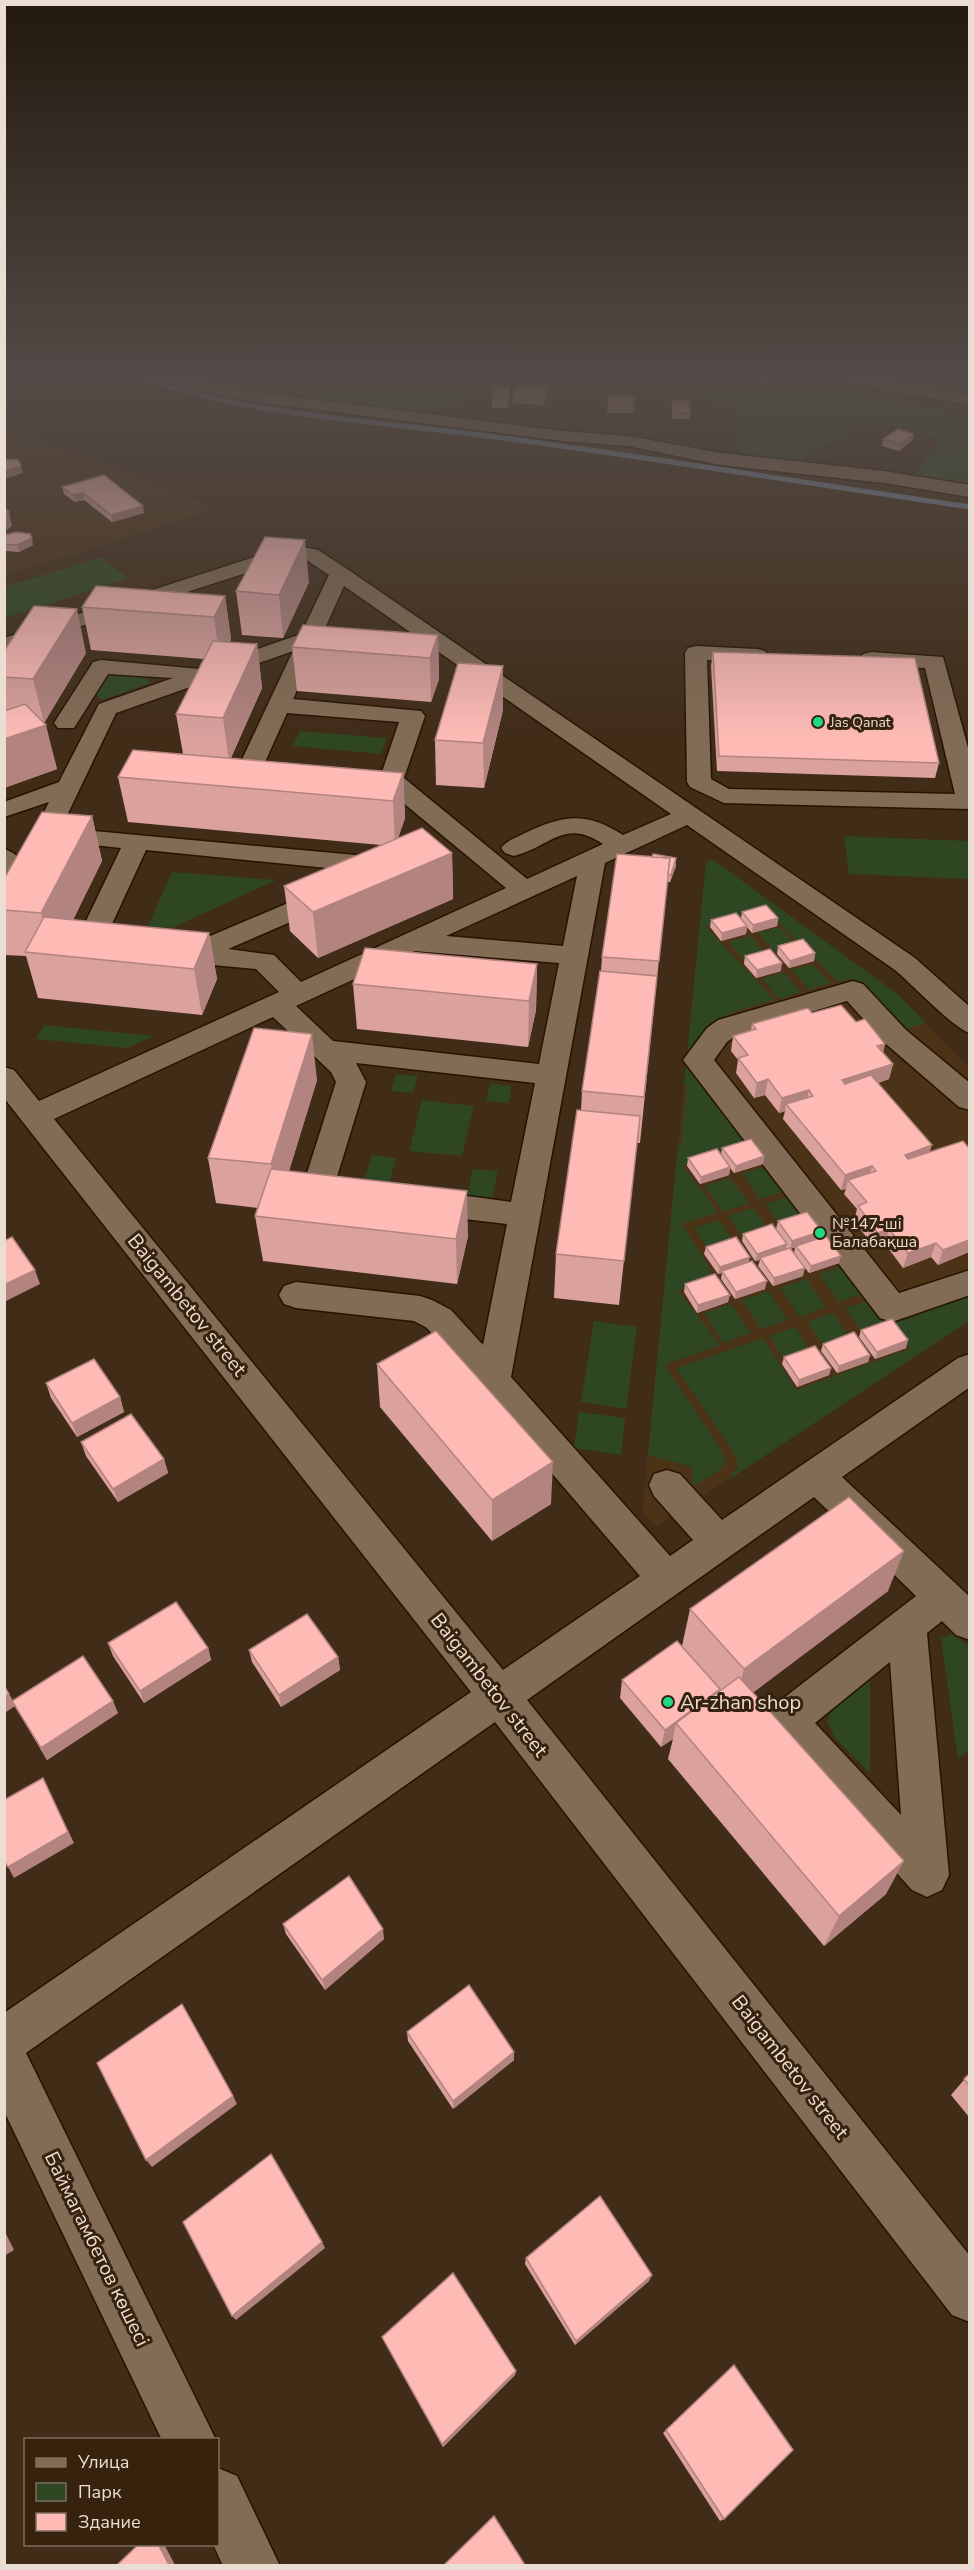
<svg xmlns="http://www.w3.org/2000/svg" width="974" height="2570" viewBox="0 0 974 2570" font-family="'Nunito Sans',sans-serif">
  <rect width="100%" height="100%" fill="#402c17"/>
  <g fill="#4c3318">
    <polygon points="18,430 217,509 5,576 4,431"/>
    <polygon points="712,859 896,993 969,1068 969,1321 657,1526 642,1513 706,862"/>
  </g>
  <g fill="#2f4622">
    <polygon points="181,378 240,378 257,382 241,390"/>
    <polygon points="290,378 362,378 359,388 414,392 419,381 466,385 462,401 420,412 274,396 266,393"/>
    <polygon points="618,378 722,378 792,389 864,393 888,401 969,417 969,486 913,478 941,437 864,422 799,462 740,456 736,434 739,406 671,391 615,387"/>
    <polygon points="891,378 969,378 969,397 885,380"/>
    <polygon points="101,557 128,578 5,618 5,587"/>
    <polygon points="112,673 142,676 151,683 102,700 95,693 107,676"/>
    <polygon points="300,731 387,738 381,754 293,746"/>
    <polygon points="844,836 969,841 969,879 849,874"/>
    <path d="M712,859L896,993L926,1023L901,1030L853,978L838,982L767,911L706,927L775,1000C720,1016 719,1010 690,1061L749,1144L683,1166L718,1212L682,1224L715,1277L678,1290L720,1345L665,1365L721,1449L726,1463L715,1474L692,1486V1467L648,1455L678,1145H681L687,1085H684L706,863Z"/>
    <polygon points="172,872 276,880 172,928 148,926"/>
    <polygon points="780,927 796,946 775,952 758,933"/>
    <polygon points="751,936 767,955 745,961 729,942"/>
    <polygon points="813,964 830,983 809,990 792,970"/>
    <polygon points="784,972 801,992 779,999 762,979"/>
    <polygon points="44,1025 154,1036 127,1048 36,1039"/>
    <polygon points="396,1074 418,1076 413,1093 391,1091"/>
    <polygon points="490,1083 512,1086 508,1103 486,1101"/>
    <polygon points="422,1100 474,1106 462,1156 409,1151"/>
    <polygon points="372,1155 396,1158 389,1184 364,1181"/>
    <polygon points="766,1166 785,1191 760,1199 742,1174"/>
    <polygon points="473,1169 498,1171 492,1198 467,1195"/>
    <polygon points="730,1178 749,1203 723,1212 705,1186"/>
    <polygon points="789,1197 805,1218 781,1226 765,1204"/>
    <polygon points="753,1208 769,1230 743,1238 728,1216"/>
    <polygon points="719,1220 734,1242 709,1250 694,1228"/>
    <polygon points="844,1265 865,1293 839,1302 819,1274"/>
    <polygon points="806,1279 826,1307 800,1317 780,1288"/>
    <polygon points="768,1291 788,1320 761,1329 742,1300"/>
    <polygon points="969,1292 969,1321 728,1480 737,1467 737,1458 676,1368 763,1338 796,1390 910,1349 890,1321"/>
    <polygon points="871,1300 888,1324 863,1333 845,1308"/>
    <polygon points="731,1304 751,1333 723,1343 704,1313"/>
    <polygon points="833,1313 850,1338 825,1347 807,1322"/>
    <polygon points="594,1321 637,1327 626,1409 581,1402"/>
    <polygon points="795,1327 811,1352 785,1361 769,1336"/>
    <polygon points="579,1412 625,1418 621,1455 574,1448"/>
    <polygon points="952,1634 969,1646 969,1750 958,1759 941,1638"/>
    <polygon points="870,1678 870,1773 835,1738 827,1722 831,1710"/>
  </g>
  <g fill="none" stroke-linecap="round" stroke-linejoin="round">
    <path stroke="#74849f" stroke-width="5" d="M144,378C252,417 381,421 496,437C654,458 812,484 970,507"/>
    <defs>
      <g id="minor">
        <polygon points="162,378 187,378 249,391 562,431 628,436 721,453 884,471 970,485 970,497 884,483 721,465 628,446 562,441 249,401 198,392 165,382"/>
        <polygon points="837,378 874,378 970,395 970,405 846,383"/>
        <path d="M298,546L318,550L347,569L915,958L970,1007V1033C954,1029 912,984 895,970L687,825L605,863L511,1377L670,1556L693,1540L654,1496L649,1485L654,1474L667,1470L680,1474L722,1520L958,1358L970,1354V1387L842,1477L970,1597V1640L956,1635L942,1621L927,1633L949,1875L942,1890L927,1897L912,1890L772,1735L766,1721L772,1707L916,1596L814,1497L527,1700L970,2256V2322L952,2315L495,1722L26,2053L216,2440H162L4,2111V2013L471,1692L4,1098V1067L14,1070L39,1101L279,992L256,969L169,961L159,958L155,952L159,946L169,943L189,945L321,889L330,887L339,889L343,895L339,901L228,949L274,955L301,982L506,888L384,787L355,783L352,778L355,773L382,772L399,722L287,713L265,762L294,766L298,771L294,776L286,778L242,773L238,768L293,651L116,713L61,828L388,858L397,861L401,866L397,871L388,874L146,850L106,937L118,940L122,946L118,952C105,955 92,953 79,950L75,944L121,848L37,839L33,834L49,802L4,817V802L59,782L99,704L173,678L108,674L74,728H58L54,723L90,667L93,662L101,660L200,669L301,634L329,575L305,559L286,560L4,651V638L276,550ZM344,586L671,814L623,835C586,811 563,815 525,833C516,838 507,840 501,848L505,853L514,856C552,846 564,818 603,844L527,879L404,778L425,716L421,711L293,699ZM577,876L563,946L446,936ZM415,951L559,963L539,1064L333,1041L296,1006ZM273,1017L331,1072L336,1082L302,1189L307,1197C324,1202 341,1206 358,1201L363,1193L358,1185L336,1180L366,1082L356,1063L535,1083L511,1202L422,1190L411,1194L406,1202L411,1210L422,1214L507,1224L483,1345L451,1310L432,1300L420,1296L296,1282L284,1286L279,1295L284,1304L296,1308L414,1321L427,1328L640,1576L503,1670L54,1119ZM890,1662L901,1815L815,1723Z"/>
        <polygon points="696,646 757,649 765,651 768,656 765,661 757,663 707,660 711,779 729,789 955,794 925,668 871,666 863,664 860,659 863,654 871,652 943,657 970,755 970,809 724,803 690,787 687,782 685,653 688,648"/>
        <path d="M4,849C18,853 27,866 35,877L31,882C18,886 13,883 4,873Z"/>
        <polygon points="853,981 863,984 906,1030 970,1083 970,1110 959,1107 886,1044 847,1001 738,1034 727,1042 714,1060 899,1293 970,1270 970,1295 892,1322 880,1318 683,1060 707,1028 718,1020"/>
        <polygon points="218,2468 237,2476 280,2566 223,2566 213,2544 218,2544"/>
      </g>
    </defs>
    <use href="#minor" stroke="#261401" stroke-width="3"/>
    <use href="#minor" fill="#836c55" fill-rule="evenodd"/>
  </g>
  <g fill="#daa19d" fill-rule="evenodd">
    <polygon points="746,378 771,378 766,382"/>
    <polygon points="510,386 508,408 492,408 492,401"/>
    <polygon points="547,392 544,405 513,403 513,397"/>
    <polygon points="609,396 634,397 633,413 607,413"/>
    <polygon points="672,400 690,413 689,419 672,419"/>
    <polygon points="883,439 913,440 899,451 882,446"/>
    <polygon points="62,487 144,513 112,522 84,500 75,502 64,494"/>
    <polygon points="4,535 33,545 19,552 6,551 4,549"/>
    <polygon points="309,582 283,638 242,635 236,591"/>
    <polygon points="225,596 231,639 230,642 257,644 262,688 231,758 403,773 405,818 398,838 452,853 453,899 318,958 290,931 284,886 381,845 128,822 118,777 183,754 176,714 204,659 91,650 82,607"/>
    <polygon points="438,635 439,679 431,702 297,691 292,647"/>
    <polygon points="4,651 86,653 44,723 57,769 4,788"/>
    <polygon points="713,652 939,763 935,778 717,771 711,666"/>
    <polygon points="503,666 503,710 484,788 436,785 435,740"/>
    <polygon points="92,816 102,861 73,920 209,933 217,979 202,1015 38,998 26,956 4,955 4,879"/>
    <polygon points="676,858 676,866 670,882 667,882 640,1143 637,1143 619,1305 554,1298 556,1254 581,1110 582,1091 601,971 602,957"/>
    <polygon points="742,912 778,918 777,926 752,933 747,927 746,934 721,941 710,927 711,920 741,918"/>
    <polygon points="778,946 815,953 814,961 789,968 777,954"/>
    <polygon points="745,956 781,971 756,978 744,964"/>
    <polygon points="537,964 536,1010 528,1047 357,1029 353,984"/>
    <polygon points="812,1013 883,1053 893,1064 889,1079 878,1083 930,1152 969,1252 938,1265 931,1257 903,1268 885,1244 874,1247 854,1221 857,1209 844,1194 846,1189 841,1190 783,1119 785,1111 779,1113 765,1095 754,1098 736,1073 738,1060 731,1051 733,1036 751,1031 752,1024"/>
    <polygon points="317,1080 289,1171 468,1236 457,1284 263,1261 255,1216 258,1208 216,1203 208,1158"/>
    <polygon points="722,1148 764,1156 763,1164 734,1173 730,1168 729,1175 700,1184 687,1166 688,1158 721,1155"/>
    <path d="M778,1221L822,1231L820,1238L839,1263L809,1273L795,1255L803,1276L773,1286L758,1266L760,1260L755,1261L742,1241L743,1234L776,1229ZM795,1247L794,1253L791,1249Z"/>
    <polygon points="706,1247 749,1262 765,1289 735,1299 721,1279 722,1273 718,1274 704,1254"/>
    <polygon points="685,1284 728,1302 697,1313 684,1292"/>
    <polygon points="861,1330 906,1348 875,1359 859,1337"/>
    <polygon points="823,1344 870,1355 868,1362 837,1373 821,1351"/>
    <polygon points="784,1357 831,1368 829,1375 797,1387 782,1364"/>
    <polygon points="377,1364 551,1504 492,1541 380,1407"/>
    <polygon points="46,1383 120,1397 124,1412 77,1437 51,1398"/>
    <polygon points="81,1442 164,1459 168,1473 118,1502 86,1456"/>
    <polygon points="888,1591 753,1692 886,1894 824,1946 668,1759 673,1739 661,1747 620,1698 622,1680 682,1646 690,1609"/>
    <polygon points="108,1643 208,1648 211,1660 144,1703 113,1656"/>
    <polygon points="249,1650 338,1657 340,1670 281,1707 252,1662"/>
    <polygon points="4,1686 13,1701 118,1713 47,1760 15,1706 4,1713"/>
    <polygon points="283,1924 384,1939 325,1990 286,1934"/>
    <polygon points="407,2032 514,2060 453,2109 408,2041"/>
    <polygon points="969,2074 969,2117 951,2095"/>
    <polygon points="526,2258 649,2281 575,2345 525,2264"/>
    <polygon points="382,2337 516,2371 515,2375 443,2447"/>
    <polygon points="734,2365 724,2519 720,2521 663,2433"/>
  </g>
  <g fill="#b2837f">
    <polygon points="766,378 771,378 766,382"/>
    <polygon points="914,434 913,440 899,451 900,444"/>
    <polygon points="21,466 23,473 5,479 4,472"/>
    <polygon points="83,493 84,500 75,502 73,495"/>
    <polygon points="143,506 144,513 112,522 111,515"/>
    <polygon points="9,512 12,526 4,532 4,516"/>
    <polygon points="32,538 33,545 19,552 17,545"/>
    <polygon points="305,540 309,582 283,638 279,595"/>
    <polygon points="225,596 231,639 220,661 214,617"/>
    <polygon points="77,609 86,653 44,723 33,679"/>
    <polygon points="438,635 439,679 431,702 430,658"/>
    <polygon points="257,644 262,688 229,762 223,718"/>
    <polygon points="503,666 503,710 484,788 483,743"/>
    <polygon points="46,725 57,769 4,788 4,739"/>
    <polygon points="403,773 405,818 395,847 393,801"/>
    <polygon points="92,816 102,861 55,955 52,955 41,913"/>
    <polygon points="452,853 453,899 318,958 313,912"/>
    <polygon points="676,858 676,866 670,882 671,875"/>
    <polygon points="778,918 777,926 752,933 753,925"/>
    <polygon points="747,926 746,934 721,941 722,933"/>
    <polygon points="209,933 217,979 202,1015 194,969"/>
    <polygon points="815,953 814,961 789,968 790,961"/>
    <polygon points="782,963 781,971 756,978 757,970"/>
    <polygon points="537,964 536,1010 528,1047 529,1001"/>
    <polygon points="312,1034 317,1080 277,1210 271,1164"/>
    <polygon points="885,1044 882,1059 877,1046"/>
    <polygon points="893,1064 889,1079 838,1095 842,1080"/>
    <polygon points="768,1079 765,1095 754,1098 757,1083"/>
    <polygon points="809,1090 806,1105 786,1104 785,1111 779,1113 782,1098"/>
    <polygon points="932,1145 927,1160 900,1170 905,1155"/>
    <polygon points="764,1156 763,1164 734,1173 736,1166"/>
    <polygon points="872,1166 868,1181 848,1180 846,1189 841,1190 845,1175"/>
    <polygon points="730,1167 729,1175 700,1184 701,1177"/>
    <polygon points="467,1191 468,1236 457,1284 456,1239"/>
    <polygon points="889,1229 885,1244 874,1247 878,1233"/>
    <polygon points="822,1231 820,1239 790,1249 792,1241"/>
    <polygon points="969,1240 969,1252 938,1265 943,1250"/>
    <polygon points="936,1243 931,1257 903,1268 908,1253"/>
    <polygon points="787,1244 785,1251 760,1258 760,1260 755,1261 757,1254"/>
    <polygon points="841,1256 839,1263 809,1273 811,1266"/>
    <polygon points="750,1257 748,1264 722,1271 722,1273 718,1274 720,1267"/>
    <polygon points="805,1268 803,1276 773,1286 774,1278"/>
    <polygon points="35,1270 40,1284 4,1302 4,1285"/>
    <polygon points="767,1281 765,1289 735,1299 736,1292"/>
    <polygon points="730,1295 728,1302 697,1313 698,1305"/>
    <polygon points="908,1340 906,1348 875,1359 877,1352"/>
    <polygon points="870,1355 868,1362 837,1373 839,1366"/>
    <polygon points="831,1368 829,1375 797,1387 799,1380"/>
    <polygon points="120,1397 124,1412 77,1437 72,1423"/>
    <polygon points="164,1459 168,1473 118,1502 113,1489"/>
    <polygon points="553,1462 551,1504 492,1541 492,1500"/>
    <polygon points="904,1551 888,1591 734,1707 744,1669"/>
    <polygon points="208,1648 211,1660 144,1703 140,1691"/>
    <polygon points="338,1657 340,1670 281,1707 279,1695"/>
    <polygon points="720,1689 676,1723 673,1739 661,1747 665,1730"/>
    <polygon points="9,1694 15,1706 4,1713 4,1697"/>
    <polygon points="113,1701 118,1713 47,1760 41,1748"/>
    <polygon points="43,1778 74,1843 14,1878 8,1867"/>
    <polygon points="904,1861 886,1894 824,1946 839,1916"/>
    <polygon points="383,1929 384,1939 325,1990 322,1980"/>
    <polygon points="514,2052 514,2060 453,2109 453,2101"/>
    <polygon points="233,2096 237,2104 152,2167 146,2160"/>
    <polygon points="4,2230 14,2250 4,2256"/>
    <polygon points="322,2242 325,2248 236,2320 232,2316"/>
    <polygon points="652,2275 649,2281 575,2345 576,2341"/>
    <polygon points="516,2371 515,2375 443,2447 442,2444"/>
    <polygon points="158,2544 164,2544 175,2565 169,2565"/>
  </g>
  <g fill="#febbb6" stroke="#b2837f" stroke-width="1.5">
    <polygon points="517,384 548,386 545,398 513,397"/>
    <polygon points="494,386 510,386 508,402 492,401"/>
    <polygon points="609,396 634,397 633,407 608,406"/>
    <polygon points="672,400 689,401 690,413 673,412"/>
    <polygon points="898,429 914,434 900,444 883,439"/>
    <polygon points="4,459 18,460 21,466 4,472"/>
    <polygon points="104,475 143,506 111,515 83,493 73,495 62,487"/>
    <polygon points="4,508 9,512 4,516"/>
    <polygon points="16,532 30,534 32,538 17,545 4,544 4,535"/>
    <polygon points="265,537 305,540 279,595 236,591"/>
    <polygon points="96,586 225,596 214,617 82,607"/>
    <polygon points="34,606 77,609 33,679 4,677 4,651"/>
    <polygon points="303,625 438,635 430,658 292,647"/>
    <polygon points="213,641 257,644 223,718 176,714"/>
    <polygon points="713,652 915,658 939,763 719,756"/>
    <polygon points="458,663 503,666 483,743 435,740"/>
    <polygon points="25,704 46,725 4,739 4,711"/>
    <polygon points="133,750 403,773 393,801 118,777"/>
    <polygon points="42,812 92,816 41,913 4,910 4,879"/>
    <polygon points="422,828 452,853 313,912 284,886"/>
    <polygon points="617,854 670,858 659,961 602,957"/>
    <polygon points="653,854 676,858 671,875 668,874 670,858 652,857"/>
    <polygon points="766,905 778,918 753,925 742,912"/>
    <polygon points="736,913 747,926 722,933 711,920"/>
    <polygon points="44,917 209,933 194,969 25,952"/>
    <polygon points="803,939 815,953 790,961 778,946"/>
    <polygon points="365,948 537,964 529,1001 353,984"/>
    <polygon points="770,949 782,963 757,970 745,956"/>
    <polygon points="600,971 657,976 644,1097 582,1091"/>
    <polygon points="841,1005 856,1022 865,1019 885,1044 877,1046 893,1064 842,1080 845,1084 871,1075 932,1145 905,1155 908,1159 963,1141 969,1148 969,1240 943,1250 936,1243 908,1253 889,1229 878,1233 858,1206 867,1202 848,1180 876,1171 872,1166 845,1175 786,1104 813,1096 809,1090 782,1098 768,1079 757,1083 738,1058 748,1055 733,1036 756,1029 752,1024 808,1008 812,1013"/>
    <polygon points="254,1028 312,1034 271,1164 208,1158"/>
    <polygon points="577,1110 640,1116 624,1261 556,1254"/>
    <polygon points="751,1139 764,1156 736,1166 722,1148"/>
    <polygon points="717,1149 730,1167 701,1177 688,1158"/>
    <polygon points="271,1169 467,1191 456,1239 255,1216"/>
    <polygon points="807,1212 822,1231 792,1241 778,1221"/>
    <polygon points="772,1224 787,1244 757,1254 743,1234"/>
    <polygon points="826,1236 841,1256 811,1266 796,1246"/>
    <polygon points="12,1237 35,1270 4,1285 4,1241"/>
    <polygon points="736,1237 750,1257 720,1267 706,1247"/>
    <polygon points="790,1248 805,1268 774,1278 760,1258"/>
    <polygon points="752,1261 767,1281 736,1292 722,1271"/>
    <polygon points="715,1274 730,1295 698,1305 685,1284"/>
    <polygon points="892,1319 908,1340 877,1352 861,1330"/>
    <polygon points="436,1331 553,1462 492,1500 377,1364"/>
    <polygon points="854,1332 870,1355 839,1366 823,1344"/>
    <polygon points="815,1346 831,1368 799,1380 784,1357"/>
    <polygon points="94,1359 120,1397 72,1423 46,1383"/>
    <polygon points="131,1414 164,1459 113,1489 81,1442"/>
    <polygon points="849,1497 904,1551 744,1669 690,1609"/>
    <polygon points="176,1602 208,1648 140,1691 108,1643"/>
    <polygon points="307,1614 338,1657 279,1695 249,1650"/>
    <polygon points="677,1641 720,1689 665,1730 622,1680"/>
    <polygon points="83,1656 113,1701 41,1748 12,1701"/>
    <polygon points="739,1677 904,1861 839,1916 676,1723"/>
    <polygon points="4,1686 9,1694 4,1697"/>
    <polygon points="43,1778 68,1832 8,1867 4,1861 4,1800"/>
    <polygon points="349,1876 383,1929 322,1980 283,1924"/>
    <polygon points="469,1985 514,2052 453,2101 407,2032"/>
    <polygon points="182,2004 233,2096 146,2160 97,2063"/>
    <polygon points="969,2074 969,2085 964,2079"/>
    <polygon points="271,2154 322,2242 232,2316 183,2222"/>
    <polygon points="600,2196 652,2275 576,2341 526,2258"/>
    <polygon points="453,2273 516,2371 442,2444 382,2337"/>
    <polygon points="734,2365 793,2450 724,2519 666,2430"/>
    <polygon points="494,2516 525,2565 444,2565"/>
    <polygon points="139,2544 158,2544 169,2565 117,2565"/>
  </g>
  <linearGradient id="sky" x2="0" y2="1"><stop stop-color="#23180d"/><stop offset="0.51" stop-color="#534b47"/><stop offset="1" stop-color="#534b47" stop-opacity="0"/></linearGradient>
  <rect width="974" height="738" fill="url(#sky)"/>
  <g fill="#21d887" stroke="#36220d" stroke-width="2">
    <circle cx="818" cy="722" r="6"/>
    <circle cx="820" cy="1233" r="6"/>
    <circle cx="668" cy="1702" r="6"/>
  </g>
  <g text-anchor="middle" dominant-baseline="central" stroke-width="6" stroke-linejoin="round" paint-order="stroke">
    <g font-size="14" fill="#eaddd1" stroke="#36220d" text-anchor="start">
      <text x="830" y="722">Jas Qanat</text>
    </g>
    <g font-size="16" fill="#eaddd1" stroke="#36220d" text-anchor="start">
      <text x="832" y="1224">№147-ші<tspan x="832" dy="18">Балабақша</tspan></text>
    </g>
    <g font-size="20" fill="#eaddd1" stroke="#36220d">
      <text transform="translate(187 1305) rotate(51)">Baigambetov street</text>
      <text transform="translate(489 1685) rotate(52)">Baigambetov street</text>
      <text transform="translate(790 2067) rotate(52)">Baigambetov street</text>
      <text transform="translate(97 2249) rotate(64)">Баймагамбетов көшесі</text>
    </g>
    <g font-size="20" fill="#eaddd1" stroke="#36220d" text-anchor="start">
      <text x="680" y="1702">Ar-zhan shop</text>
    </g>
  </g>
  <rect width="974" height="2570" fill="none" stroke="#eaddd1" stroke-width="12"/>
  <rect x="24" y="2438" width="195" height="108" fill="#36220d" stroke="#7e6d5b" stroke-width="1.5"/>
  <rect x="36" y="2458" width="30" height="9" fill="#836c55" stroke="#7e6d5b" stroke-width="1.5"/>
  <text x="78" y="2468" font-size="18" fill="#eaddd1">Улица</text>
  <rect x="36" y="2483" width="30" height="18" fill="#2f4622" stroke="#7e6d5b" stroke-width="1.5"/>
  <text x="78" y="2498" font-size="18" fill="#eaddd1">Парк</text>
  <rect x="36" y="2513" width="30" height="18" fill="#febbb6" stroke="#7e6d5b" stroke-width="1.5"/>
  <text x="78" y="2528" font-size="18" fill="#eaddd1">Здание</text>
</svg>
